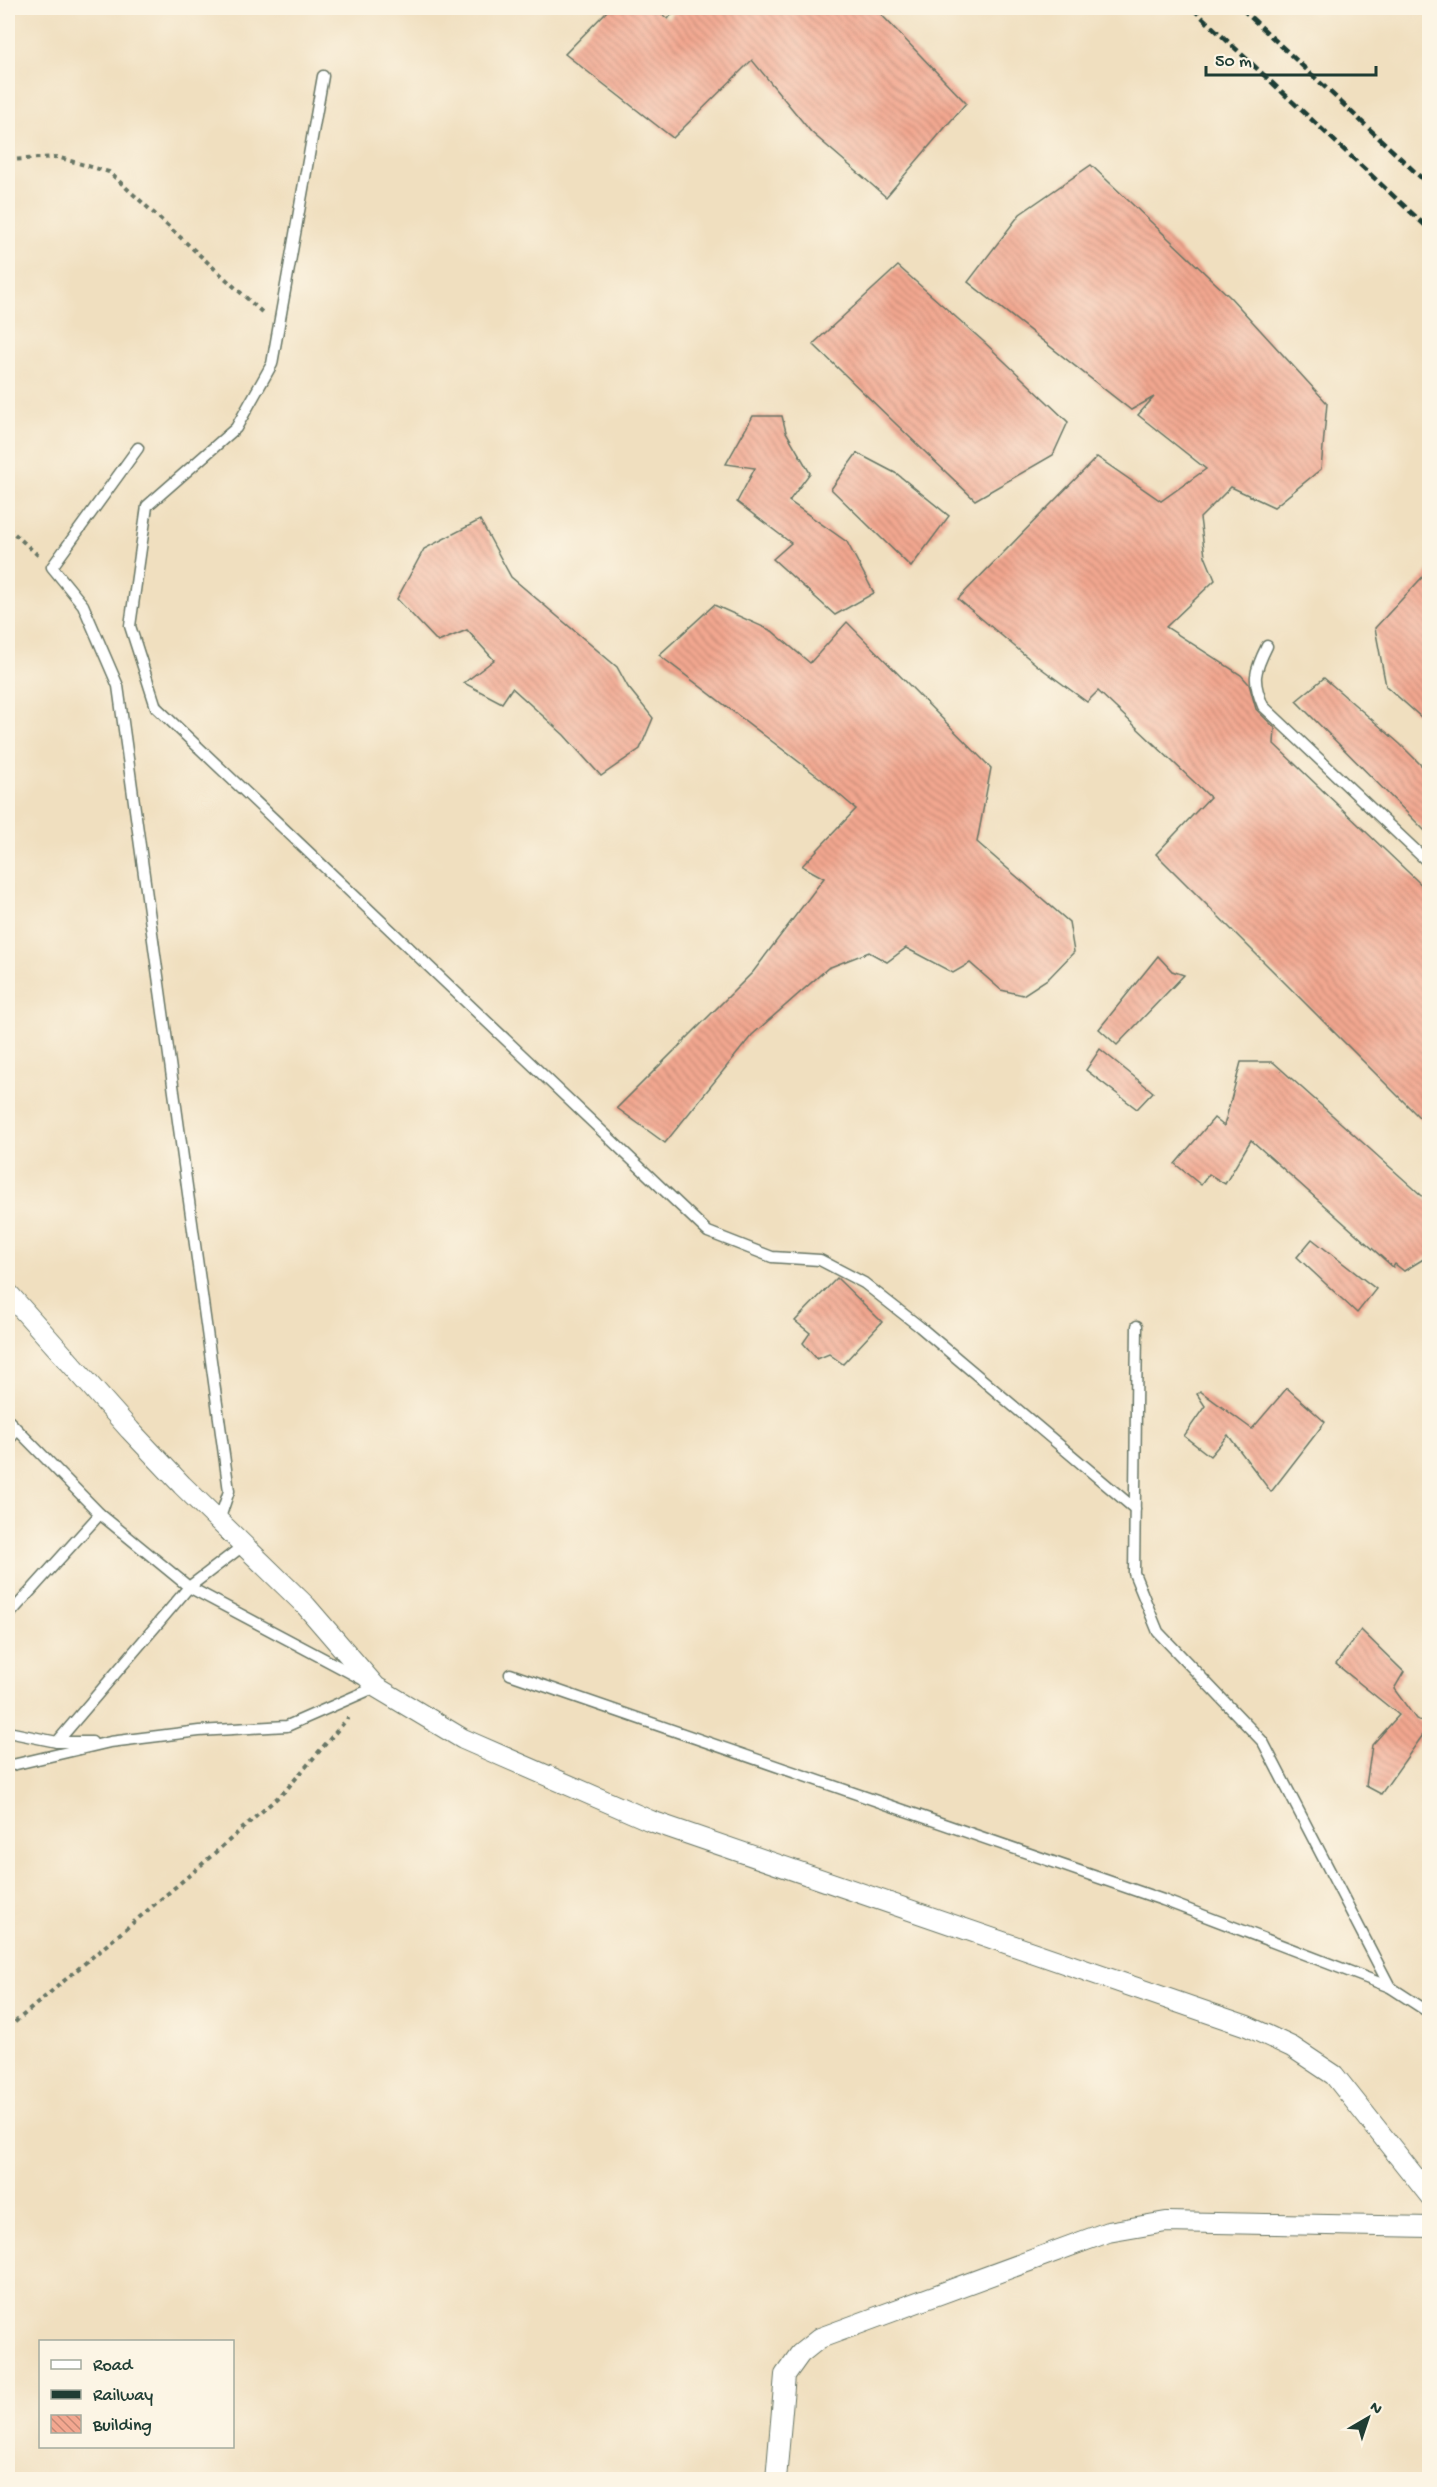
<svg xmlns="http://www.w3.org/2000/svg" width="1437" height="2487" viewBox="0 0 1437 2487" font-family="'Gochi Hand',sans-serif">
  <defs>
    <pattern id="building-back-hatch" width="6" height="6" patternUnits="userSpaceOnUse" patternTransform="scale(1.5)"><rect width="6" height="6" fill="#f3a790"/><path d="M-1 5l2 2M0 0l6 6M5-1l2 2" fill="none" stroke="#c48976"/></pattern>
  </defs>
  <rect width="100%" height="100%" fill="#fcf5e5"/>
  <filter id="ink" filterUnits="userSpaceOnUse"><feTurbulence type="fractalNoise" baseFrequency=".0167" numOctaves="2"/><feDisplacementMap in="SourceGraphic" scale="12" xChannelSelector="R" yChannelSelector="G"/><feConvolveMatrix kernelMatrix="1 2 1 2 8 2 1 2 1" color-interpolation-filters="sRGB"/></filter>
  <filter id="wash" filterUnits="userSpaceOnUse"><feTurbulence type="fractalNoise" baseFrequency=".008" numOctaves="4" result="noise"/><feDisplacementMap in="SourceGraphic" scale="24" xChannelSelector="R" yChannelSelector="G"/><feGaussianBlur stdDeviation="1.35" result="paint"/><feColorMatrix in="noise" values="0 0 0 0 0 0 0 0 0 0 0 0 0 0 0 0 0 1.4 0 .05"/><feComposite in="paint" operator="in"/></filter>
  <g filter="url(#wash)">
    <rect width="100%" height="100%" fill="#f0dfbf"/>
    <g id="blocks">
      <g fill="url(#building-back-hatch)">
        <polygon points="610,8 654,8 668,19 677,8 875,8 966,103 886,197 811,132 752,60 673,138 565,54"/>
        <polygon points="1091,165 1230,297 1327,403 1321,469 1274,507 1231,487 1200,518 1205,556 1215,580 1166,627 1241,675 1249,684 1256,709 1275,728 1274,744 1430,893 1430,1128 1156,854 1210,797 1098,691 1087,702 1038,666 958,599 1097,457 1161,501 1206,469 1138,415 1154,397 1131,410 968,282 1020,214"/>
        <polygon points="898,266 983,341 1068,422 1053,455 975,500 813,344"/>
        <polygon points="753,416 782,416 786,432 810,473 789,501 847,542 874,593 835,615 773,559 791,543 737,502 755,468 726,464"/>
        <polygon points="857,453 897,474 949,516 911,567 831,489"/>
        <polygon points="480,520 511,577 617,667 628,687 653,718 640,749 601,776 564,735 512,688 502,703 464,683 494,660 467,630 438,642 397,599 424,549"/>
        <polygon points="1430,569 1430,725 1386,686 1375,628"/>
        <polygon points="714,605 772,631 810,663 847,622 991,768 977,842 1069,922 1074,952 1049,978 1023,995 1001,990 970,963 953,973 906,948 887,962 869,952 828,968 752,1035 665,1143 617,1108 753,972 824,878 802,866 856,809 820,778 659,655"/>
        <polygon points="1324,678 1400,744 1430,774 1430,836 1296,701"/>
        <polygon points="1158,956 1172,971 1184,975 1117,1045 1099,1029"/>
        <polygon points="1100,1049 1153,1092 1137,1109 1086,1070"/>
        <polygon points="1241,1062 1273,1062 1430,1203 1430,1255 1404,1271 1395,1264 1393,1267 1251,1140 1225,1184 1209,1174 1201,1185 1175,1164 1214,1118 1224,1126"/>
        <polygon points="1312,1239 1376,1289 1357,1313 1297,1257"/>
        <polygon points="837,1278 882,1322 843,1364 829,1354 817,1359 803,1343 810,1333 795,1321"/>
        <polygon points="1287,1388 1325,1422 1271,1492 1228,1435 1210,1456 1184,1436 1205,1406 1197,1394 1200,1391 1252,1429"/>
        <polygon points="1361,1630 1404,1672 1394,1689 1416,1719 1430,1725 1381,1794 1366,1786 1372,1745 1399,1715 1336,1664"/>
      </g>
    </g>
  </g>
  <g filter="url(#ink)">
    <use href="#blocks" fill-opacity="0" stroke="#687665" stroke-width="1.5"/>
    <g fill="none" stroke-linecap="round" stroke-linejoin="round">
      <defs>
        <g id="service">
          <polyline points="323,76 272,364 236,428 147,506 130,626 156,707 708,1232 772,1257 820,1260 864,1283 920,1327 1135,1509"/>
          <polyline points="138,448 52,567 83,605 118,686 229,1491 219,1521"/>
          <path d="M1267,646C1254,672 1252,680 1263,706L1430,864"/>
          <polyline points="1137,1326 1134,1573 1158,1632 1263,1742 1390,1987"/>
          <polyline points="8,1420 100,1514 189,1587 362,1679"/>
          <polyline points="8,1441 17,1430"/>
          <polyline points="8,1616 100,1514"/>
          <polyline points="510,1674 1163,1900 1390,1987 1430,2013"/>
          <polyline points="8,1732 57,1742 92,1742"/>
          <polyline points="57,1742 189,1587 244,1545"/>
          <polyline points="8,1766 110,1742 199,1731 287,1726 376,1687"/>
        </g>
        <g id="minor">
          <polyline points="8,1293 130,1430 182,1485 306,1606 376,1687 463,1739 651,1821 1247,2026 1292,2047 1334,2075 1430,2196"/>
          <polyline points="776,2480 785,2375 800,2354 820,2338 1108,2232 1166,2222 1430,2227"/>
        </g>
      </defs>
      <use href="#service" stroke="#687665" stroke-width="13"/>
      <use href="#minor" stroke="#687665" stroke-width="22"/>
      <g stroke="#687665" stroke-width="4" stroke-dasharray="4.5 4.5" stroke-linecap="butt">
        <polyline points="8,160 57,157 109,172 264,314"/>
        <polyline points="8,528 40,557"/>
        <polyline points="8,2028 192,1873 285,1791 348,1718"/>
      </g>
      <use href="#service" stroke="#fff" stroke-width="10"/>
      <use href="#minor" stroke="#fff" stroke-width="20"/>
      <g stroke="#1f3d34" stroke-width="4.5" stroke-dasharray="9 4.5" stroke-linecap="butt">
        <polyline points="1192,8 1430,230"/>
        <polyline points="1241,8 1430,186"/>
      </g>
    </g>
  </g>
  <rect width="1437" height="2487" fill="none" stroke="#fcf5e5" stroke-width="30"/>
  <rect x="39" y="2340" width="195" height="108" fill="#fcf5e5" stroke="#a4ab9e" stroke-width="1.5"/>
  <rect x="51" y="2360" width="30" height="9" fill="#ffffff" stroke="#a4ab9e" stroke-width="1.5"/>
  <text x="93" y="2370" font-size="18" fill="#1f3d34">Road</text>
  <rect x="51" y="2390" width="30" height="9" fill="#1f3d34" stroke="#a4ab9e" stroke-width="1.5"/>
  <text x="93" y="2400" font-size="18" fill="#1f3d34">Railway</text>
  <rect x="51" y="2415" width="30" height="18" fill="url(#building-back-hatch)" stroke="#a4ab9e" stroke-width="1.5"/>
  <text x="93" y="2430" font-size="18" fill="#1f3d34">Building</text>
  <g transform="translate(1368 2418) rotate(39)" stroke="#fcf5e5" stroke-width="4.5" paint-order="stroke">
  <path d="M0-4.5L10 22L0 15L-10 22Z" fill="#1f3d34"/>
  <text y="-9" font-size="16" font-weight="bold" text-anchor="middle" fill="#1f3d34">N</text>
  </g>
  <path d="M1206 66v9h170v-9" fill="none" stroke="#1f3d34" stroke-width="3"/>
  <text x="1215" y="66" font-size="18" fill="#1f3d34" stroke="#fcf5e5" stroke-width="4.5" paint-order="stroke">50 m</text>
</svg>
